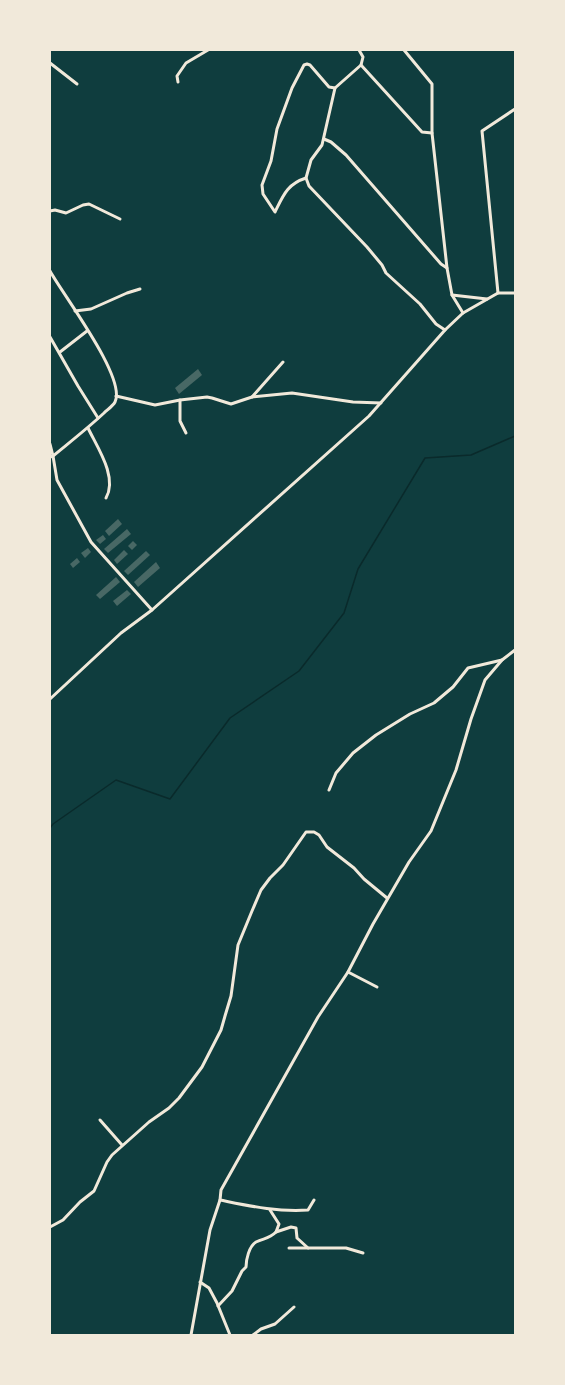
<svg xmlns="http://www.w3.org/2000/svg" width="565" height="1385" viewBox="0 0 565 1385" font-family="'Nunito Sans',sans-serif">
  <rect width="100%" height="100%" fill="#0f3d3e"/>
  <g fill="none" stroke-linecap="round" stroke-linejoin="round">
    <polyline stroke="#0a2a2b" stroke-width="1.5" points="50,828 53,824 116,780 170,799 230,718 299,671 344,613 358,569 425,458 471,455 515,436"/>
  </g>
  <g fill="#486865">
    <polygon points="198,369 202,375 179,394 175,388"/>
    <polygon points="118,519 122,524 109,536 105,531"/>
    <polygon points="127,529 131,534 108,553 104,549"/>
    <polygon points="103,535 106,539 100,544 96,540"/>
    <polygon points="133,541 137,545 132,550 128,546"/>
    <polygon points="88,548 91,552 85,558 81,553"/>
    <polygon points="124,550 128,554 117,564 114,560"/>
    <polygon points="146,551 150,555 128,575 124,571"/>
    <polygon points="77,558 80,562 73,568 70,564"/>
    <polygon points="156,562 160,568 138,587 134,582"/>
    <polygon points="116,577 120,582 100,599 96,595"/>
    <polygon points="127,590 131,594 117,606 113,601"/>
  </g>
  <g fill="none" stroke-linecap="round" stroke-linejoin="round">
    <g stroke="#f1e9da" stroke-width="3">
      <polyline points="359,50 363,57 361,65 335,88 322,145 311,160 306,178 309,186 367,247 382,265 386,273 420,304 436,324 445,330"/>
      <polyline points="404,50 432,84 432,133 447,268 452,295 463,313"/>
      <polyline points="50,63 77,84"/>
      <polyline points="361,65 422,132 432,133"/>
      <polyline points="178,82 177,76 186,63 208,50"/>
      <polyline points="324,139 331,142 346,155 441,264 447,268"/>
      <path d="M306,178C287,184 283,196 275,212L263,194L262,185L271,161L277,129L292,88L304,65L307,64L310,65L329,87L335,88"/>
      <polyline points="50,211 55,210 66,213 83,205 89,204 120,219"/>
      <path d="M50,271C63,295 127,378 115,402C113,406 107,410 104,413C88,428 70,442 53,456L57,480L91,542L152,610"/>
      <polyline points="498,293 482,131 515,109"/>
      <polyline points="452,295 487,299"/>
      <polyline points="75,311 91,309 127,293 140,289"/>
      <polyline points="50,337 78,386 98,418"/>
      <polyline points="60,352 87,331"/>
      <polyline points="116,396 155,405 180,400 207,397 212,398 231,404 252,397 292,393 353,402 381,403"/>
      <polyline points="252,397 283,362"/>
      <polyline points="180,400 180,421 186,433"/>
      <path d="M88,428C97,447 118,477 106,498"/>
      <polyline points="50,444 53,456 50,457"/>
      <polyline points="50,699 121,633 152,610 369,416 445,330 463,313 498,293 515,293"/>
      <polyline points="329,790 336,773 353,753 376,735 410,714 434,703 453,687 468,668 502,660"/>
      <polyline points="348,972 377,987"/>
      <polyline points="100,1120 122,1145"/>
      <path d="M220,1200C250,1206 276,1212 308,1210L314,1200"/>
      <polyline points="270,1210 279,1224 276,1232 291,1227 296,1228 297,1238 308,1248 346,1248 363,1253"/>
      <polyline points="50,1227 63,1220 80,1202 94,1191 107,1162 112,1155 149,1122 169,1108 179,1098 202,1067 221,1030 225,1016 231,996 238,945 252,911 261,890 270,878 283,865 306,832 314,832 319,835 327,847 354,868 364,879 387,898"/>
      <polyline points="289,1248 308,1248"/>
      <polyline points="200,1282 209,1288 217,1303 230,1335"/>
      <path d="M218,1306L232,1291L242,1271L246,1267C246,1260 249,1246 256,1242C264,1238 269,1239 276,1232"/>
      <polyline points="191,1335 210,1230 220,1200 221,1190 318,1017 348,972 373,924 409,862 431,831 456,770 471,719 485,680 502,660 515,650"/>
      <polyline points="253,1335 261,1329 275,1324 294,1307"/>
    </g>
  </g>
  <rect width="565" height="1385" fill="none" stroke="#f1e9da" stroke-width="102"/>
</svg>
